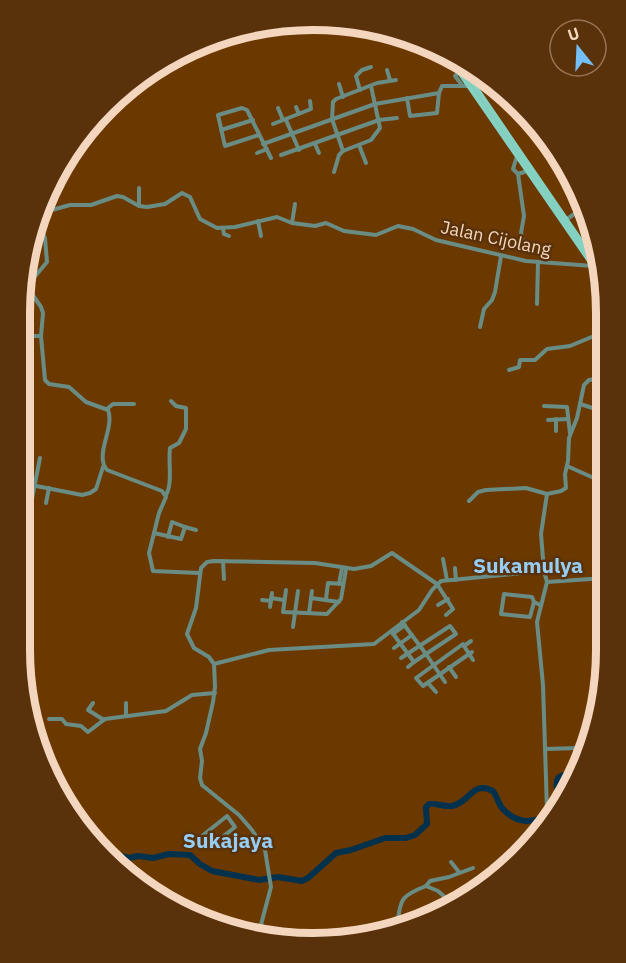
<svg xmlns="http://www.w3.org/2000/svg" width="626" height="963" viewBox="0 0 626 963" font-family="'IBM Plex Sans',sans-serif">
  <rect width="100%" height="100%" fill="#6b3900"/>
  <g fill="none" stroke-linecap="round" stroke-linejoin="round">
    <g stroke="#01314c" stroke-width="6">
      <path d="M562,799C557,795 555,783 558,778C566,771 577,777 577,763L587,750"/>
      <path d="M97,843H101L117,855L129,858L138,856L153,858L169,854L190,855L200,864L212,871L259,880L278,877L302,881L308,878L336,853L351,850L385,838H406L415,835L427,824L426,807L429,804C437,803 444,807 452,806C471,802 472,780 493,791C497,796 498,803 502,808C517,825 532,823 551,815"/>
    </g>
    <g stroke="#698d85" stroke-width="4">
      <polyline points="387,70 390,80"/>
      <polyline points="459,72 455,76 462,85"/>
      <polyline points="469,78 474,74"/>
      <polyline points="339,84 343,97"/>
      <polyline points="360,90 356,76 362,70 371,67"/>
      <polyline points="407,98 410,116 437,113 439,93"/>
      <polyline points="296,107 299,114"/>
      <polyline points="278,108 283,120"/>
      <polyline points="286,120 299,150"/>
      <polyline points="273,124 311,109 310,101"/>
      <polyline points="221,130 253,120"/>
      <polyline points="259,135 225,146 218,115 242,108 247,110 271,158"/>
      <polyline points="263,144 375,104 439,93 442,86 469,86"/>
      <polyline points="315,144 319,153"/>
      <polyline points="359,145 366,163"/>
      <polyline points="343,151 332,119 333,102 336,99 377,83 396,80"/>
      <polyline points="257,153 267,149"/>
      <polyline points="281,155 379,120 397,118"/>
      <polyline points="517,156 513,169 518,174 527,171"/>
      <polyline points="334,172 339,155 343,151 371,140 380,128 371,86"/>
      <polyline points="518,174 524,216 521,233 524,247"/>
      <polyline points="139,205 139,188"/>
      <polyline points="41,213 70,205 91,205 117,196 123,197 139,206 147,207 165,204 182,193 190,197 200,219 217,228 235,227 277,217 292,223 315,226 326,223 344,231 376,235 398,226 413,229 436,240 526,261 593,266"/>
      <polyline points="567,219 583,208"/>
      <polyline points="258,221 261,236"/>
      <path d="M38,222L45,238L47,262L32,280L31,286L32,294L41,307L43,313L41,336L45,380L49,384L69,387L86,402L108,410C115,428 94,455 107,470L162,491L166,497L159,513L149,553L153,571L199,573"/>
      <polyline points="292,223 295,204"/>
      <polyline points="223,229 224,234 229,236"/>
      <polyline points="537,304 538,263"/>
      <polyline points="480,327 484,309 492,300 495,292 501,256"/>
      <polyline points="22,336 41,336"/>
      <polyline points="509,370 519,367 520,360 535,360 547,349 570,346 606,331"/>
      <polyline points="580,404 605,412"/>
      <polyline points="544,406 567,407 570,433"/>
      <polyline points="107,409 113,404 134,404"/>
      <polyline points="596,409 601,396"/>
      <polyline points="548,420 568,419"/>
      <polyline points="556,431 556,419"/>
      <polyline points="601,449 605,436"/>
      <polyline points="567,466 605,483"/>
      <polyline points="21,483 82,495 90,493 96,489 103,467"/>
      <path d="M166,495C173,483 168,462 170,448L179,443L186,429V408L176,406L171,401"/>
      <polyline points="469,501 478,492 486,490 526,488 547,494"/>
      <polyline points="46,503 49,488"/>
      <polyline points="30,509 40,458"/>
      <polyline points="602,526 605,525"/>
      <polyline points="154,533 181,539 185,527 196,530"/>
      <polyline points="168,537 172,522 185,527"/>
      <polyline points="443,559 447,580"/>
      <polyline points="223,561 224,579"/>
      <polyline points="455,568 456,580"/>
      <polyline points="544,571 541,534 547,494 561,491 566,488 565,474 568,461 569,438 577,418 584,385 589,380 605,377"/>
      <polyline points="547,582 605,578"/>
      <polyline points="339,584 342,568"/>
      <polyline points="286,590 283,612 327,614 341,599 346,569"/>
      <polyline points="271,598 284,600"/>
      <polyline points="311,598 339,602"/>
      <polyline points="326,599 328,583 343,584"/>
      <polyline points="262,600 271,601"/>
      <polyline points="534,602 530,617 501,614 504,594 532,597 534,602 540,605"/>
      <polyline points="438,605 448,599"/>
      <polyline points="270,607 272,593"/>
      <polyline points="309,613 312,591"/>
      <polyline points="293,627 298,591"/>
      <polyline points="391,631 414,662 426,654 402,622"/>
      <polyline points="393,634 405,625"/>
      <polyline points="471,641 464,646 463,644 416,678 423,686 472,652"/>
      <polyline points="464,646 473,660"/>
      <polyline points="394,648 412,635"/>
      <polyline points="401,658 450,626 456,634 426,654 445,682"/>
      <polyline points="214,664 269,650 374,644 419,610 432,590 441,581 544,571 547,582 537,622 543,685 547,810 550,818"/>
      <polyline points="408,667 414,662"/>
      <polyline points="449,667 456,677"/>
      <polyline points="428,683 436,692"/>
      <polyline points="93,703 88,710 104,720"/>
      <polyline points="126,703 126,716"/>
      <polyline points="49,719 62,719 66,724 81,726 88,732 105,719 166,711 192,695 215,693"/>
      <polyline points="545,749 579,748"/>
      <polygon points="227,816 235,827 210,847 203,840 202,836"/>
      <polyline points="536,829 540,823 549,820"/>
      <polyline points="451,862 459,872"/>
      <polyline points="426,886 430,881 449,877 473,868"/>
      <path d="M393,932C406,905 390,900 426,886L438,891L455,906"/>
      <polyline points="258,936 271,887 265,850 252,830 239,815 202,785 200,778 202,761 200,749 206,733 213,702 215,687 214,664 209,657 194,648 187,634 196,608 201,568 207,562 214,561 315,563 354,569 371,566 392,553 437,584 453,609 446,615"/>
    </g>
    <g stroke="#84d1c2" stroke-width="5">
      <polyline points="451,60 602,279"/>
      <polyline points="461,66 598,266"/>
    </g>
  </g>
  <g text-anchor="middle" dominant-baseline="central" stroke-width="5" stroke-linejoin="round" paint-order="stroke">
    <g font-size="18" fill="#f4d6be" stroke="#59320c">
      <text transform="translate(496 238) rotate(12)">Jalan Cijolang</text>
    </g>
    <g font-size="21" font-weight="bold" fill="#96cdf5" stroke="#59320c">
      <text x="528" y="565">Sukamulya</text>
      <text x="228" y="840">Sukajaya</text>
    </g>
  </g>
  <path d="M0 0H626V963H0ZM313 30H313A283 283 0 0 1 596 313V650A283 283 0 0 1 313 933H313A283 283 0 0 1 30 650V313A283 283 0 0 1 313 30Z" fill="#59320c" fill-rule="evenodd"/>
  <path fill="none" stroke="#f4d6be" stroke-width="8" d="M313 30H313A283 283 0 0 1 596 313V650A283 283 0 0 1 313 933H313A283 283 0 0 1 30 650V313A283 283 0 0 1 313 30Z"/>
  <g transform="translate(578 48) rotate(342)"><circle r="28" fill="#59320c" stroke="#977453" stroke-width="1.5"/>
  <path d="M0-4.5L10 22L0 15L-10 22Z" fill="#74c0f6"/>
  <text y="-9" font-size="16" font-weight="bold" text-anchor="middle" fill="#f4d6be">U</text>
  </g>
</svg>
